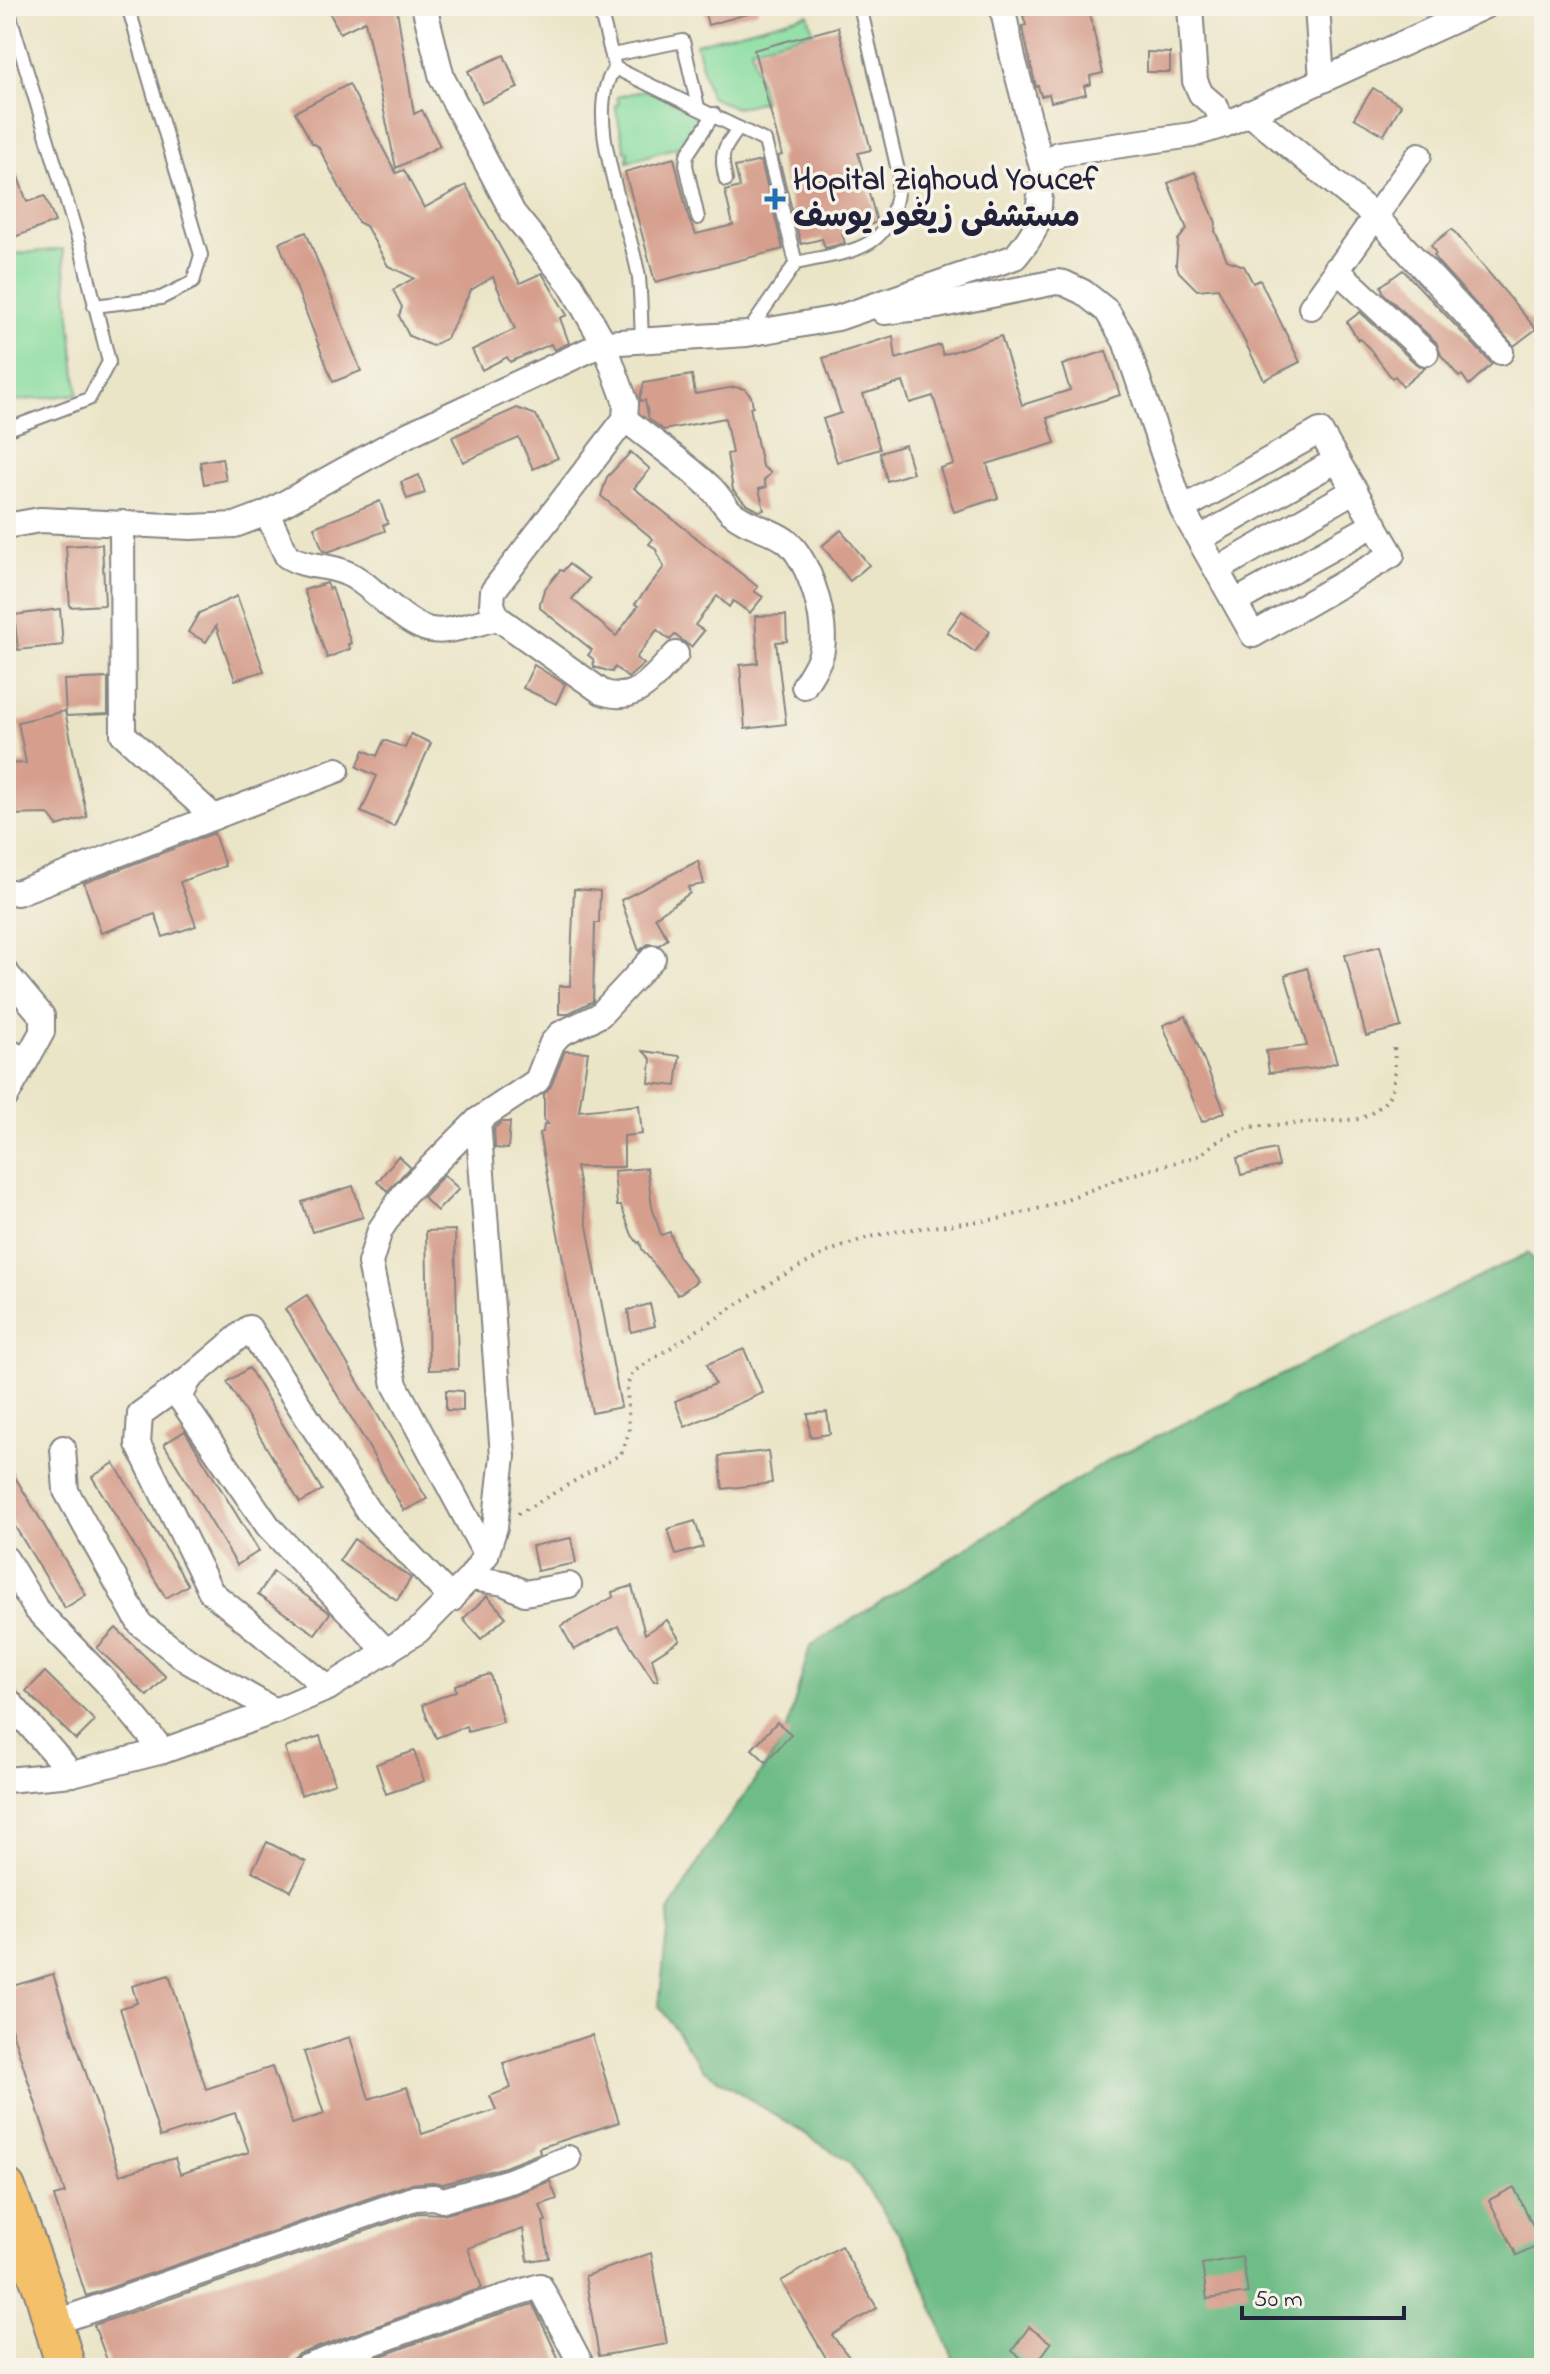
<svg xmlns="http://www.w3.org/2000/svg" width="1550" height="2374" viewBox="0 0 1550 2374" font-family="'Indie Flower','Playpen Sans Arabic',sans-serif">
  <rect width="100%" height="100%" fill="#f7f3e8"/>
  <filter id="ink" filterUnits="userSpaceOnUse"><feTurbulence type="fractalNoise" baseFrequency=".0125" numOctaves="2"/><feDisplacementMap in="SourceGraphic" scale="16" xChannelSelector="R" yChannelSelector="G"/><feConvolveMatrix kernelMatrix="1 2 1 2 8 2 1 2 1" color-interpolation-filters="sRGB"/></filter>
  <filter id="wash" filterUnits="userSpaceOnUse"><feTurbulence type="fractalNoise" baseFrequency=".006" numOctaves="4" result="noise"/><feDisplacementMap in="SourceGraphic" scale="32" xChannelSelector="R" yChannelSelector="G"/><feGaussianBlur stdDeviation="1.8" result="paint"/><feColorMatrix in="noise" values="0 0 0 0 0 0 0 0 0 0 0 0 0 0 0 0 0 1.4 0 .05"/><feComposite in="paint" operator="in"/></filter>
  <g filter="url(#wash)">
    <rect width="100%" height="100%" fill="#ebe5c8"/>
    <g fill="#88dda0" stroke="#55806e" stroke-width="2">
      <polygon points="808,14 813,32 751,48 764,101 736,108 710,97 696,44"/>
      <polygon points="644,90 653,91 700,116 688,144 627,162 628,151 625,151 615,105 619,104 617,97"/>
      <polygon points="63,249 78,394 6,402 6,255"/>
    </g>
    <polygon fill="#6ebc86" stroke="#486f60" stroke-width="2" points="1528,1253 1544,1275 1544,2368 957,2368 910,2250 849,2162 704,2070 659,2006 669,1912 710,1843 784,1740 810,1646 1109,1460"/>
    <g id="blocks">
      <g fill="#d69f8d">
        <polygon points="326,6 396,6 388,10 397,10 414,114 422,110 440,146 396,168 365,21 340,33"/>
        <polygon points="703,6 757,6 758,11 708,25"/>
        <polygon points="1030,6 1088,6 1103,73 1090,76 1091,84 1084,86 1086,94 1051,102 1049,94 1041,96 1038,86 1036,87 1022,26 1026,25 1023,16 1032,13"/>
        <polygon points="838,27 871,150 858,153 877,222 842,234 845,243 825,248 822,239 801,244 778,156 782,155 754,50"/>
        <polygon points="1147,52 1170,53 1170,72 1147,72"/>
        <polygon points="504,55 518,88 482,103 468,71"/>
        <polygon points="349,84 396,173 404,170 424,208 466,185 520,283 542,273 567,315 560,318 569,343 554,350 551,344 510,362 507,357 482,370 472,350 515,329 493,277 471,290 447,338 432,346 409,336 399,316 402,307 393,290 414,278 388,266 366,226 358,222 318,146 312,143 295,112"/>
        <polygon points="1373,88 1401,105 1384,135 1354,118"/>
        <polygon points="8,149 27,202 45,196 55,222 6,240 6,150"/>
        <polygon points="674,158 689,220 696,234 733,225 725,191 740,187 735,167 761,161 783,249 655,282 625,172"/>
        <polygon points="1195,172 1216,223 1215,231 1227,260 1244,266 1253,283 1260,280 1300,362 1264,380 1218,288 1197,290 1179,272 1176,264 1178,240 1187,229 1168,183"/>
        <polygon points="1452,229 1536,329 1514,346 1436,260 1434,255 1436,254 1431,245"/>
        <polygon points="306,232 361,371 333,382 279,243"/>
        <polygon points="1403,270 1492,364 1469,385 1462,375 1459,377 1441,355 1436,342 1384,294 1381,286"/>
        <polygon points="1360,312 1416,364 1425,368 1403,386 1395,376 1392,378 1369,348 1360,339 1358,340 1347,322"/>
        <polygon points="893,336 896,359 940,345 943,355 1001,336 1022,405 1070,390 1062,365 1106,351 1120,395 1047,418 1055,443 987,464 998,498 954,512 940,468 954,464 933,396 910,403 903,382 863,394 880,449 837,462 823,419 841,413 823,358"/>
        <polygon points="692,375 695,394 735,387 745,389 751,396 753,406 750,407 762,466 771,473 764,480 766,487 759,489 764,510 759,511 746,504 733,490 727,454 732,453 725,418 664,430 649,419 645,400 641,401 640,397 644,383"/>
        <polygon points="517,408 536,415 558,458 533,469 519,438 463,462 452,437"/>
        <polygon points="905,445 913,473 887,481 880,453"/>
        <polygon points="631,452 650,469 634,488 758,587 754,591 763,597 750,613 733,601 729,607 717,596 695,625 704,631 691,647 675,635 670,640 657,630 636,658 644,664 628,678 615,667 612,672 594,667 593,659 588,655 592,650 540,608 540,603 544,590 560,570 563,571 569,564 589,579 572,599 616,636 638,606 635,604 664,567 655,548 649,544 653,539 601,496 607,477"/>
        <polygon points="222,458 226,480 204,484 200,462"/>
        <polygon points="419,475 425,493 407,499 401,482"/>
        <polygon points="380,501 388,524 383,525 385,531 328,552 323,551 314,527"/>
        <polygon points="841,530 869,565 850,581 822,546"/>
        <polygon points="102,544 105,605 70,607 66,546"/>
        <polygon points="327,583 329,589 332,588 351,643 348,644 350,649 327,658 304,590"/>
        <polygon points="237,596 264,671 235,680 216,626 206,642 188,632 199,613"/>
        <polygon points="60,609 63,645 18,650 14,615"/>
        <polygon points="962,611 990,631 975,652 947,632"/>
        <polygon points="786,615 787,641 776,642 786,724 745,729 740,665 758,663 755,616"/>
        <polygon points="534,665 565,684 556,704 523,688"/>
        <polygon points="108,678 108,714 66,716 87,817 57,826 48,814 6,815 6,764 26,763 18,722 65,711 66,716 64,680"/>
        <polygon points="411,734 431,743 394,827 361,812 377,776 357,767 364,750 377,756 384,740 405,748"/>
        <polygon points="214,833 225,866 180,882 196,926 163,937 155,914 101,933 84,883"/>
        <polygon points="698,861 704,884 688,887 690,893 655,917 668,939 659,945 648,944 639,951 621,900"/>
        <polygon points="574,889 600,891 599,923 595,923 593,1001 567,1014 559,1014 559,986 570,986"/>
        <polygon points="1380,946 1401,1027 1366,1036 1345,955"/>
        <polygon points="1307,968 1337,1062 1318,1068 1269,1073 1266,1051 1307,1046 1285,975"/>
        <polygon points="1186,1016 1225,1112 1202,1122 1163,1025"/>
        <polygon points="565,1051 588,1052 579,1111 639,1105 642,1134 624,1136 624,1167 576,1167 621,1407 592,1413 539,1133 543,1132 544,1124 548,1124 544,1120 544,1094 551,1086"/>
        <polygon points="643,1051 680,1056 676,1086 649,1083 651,1059"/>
        <polygon points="502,1122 510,1122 508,1149 495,1148 494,1128"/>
        <polygon points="1275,1149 1279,1166 1241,1175 1237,1158"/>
        <polygon points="398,1156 410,1167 388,1191 377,1182"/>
        <polygon points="647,1168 652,1207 661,1235 670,1232 678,1256 697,1281 678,1295 642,1249 640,1242 638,1243 632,1235 621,1206 617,1206 614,1171"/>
        <polygon points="444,1175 459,1189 437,1211 423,1197"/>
        <polygon points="353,1186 363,1217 312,1232 302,1202"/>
        <polygon points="455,1230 458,1369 429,1370 426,1231"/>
        <polygon points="307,1295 427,1499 404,1511 363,1437 285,1309"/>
        <polygon points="650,1304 655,1326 631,1332 628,1310"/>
        <polygon points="744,1349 763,1393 685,1427 675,1401 715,1384 707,1364"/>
        <polygon points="249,1368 322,1490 300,1503 227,1382"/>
        <polygon points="446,1390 463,1391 463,1411 446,1410"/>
        <polygon points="827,1412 830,1434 810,1437 808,1414"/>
        <polygon points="185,1431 259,1551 237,1565 164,1444"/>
        <polygon points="768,1451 772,1483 723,1489 719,1456"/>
        <polygon points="6,1462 86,1595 65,1608 6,1512"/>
        <polygon points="114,1463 188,1585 166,1598 92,1477"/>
        <polygon points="695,1521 703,1547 676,1555 668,1529"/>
        <polygon points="571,1538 576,1563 537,1571 532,1546"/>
        <polygon points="354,1539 411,1578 397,1600 339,1561"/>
        <polygon points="273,1572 330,1613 315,1634 258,1595"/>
        <polygon points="632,1586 645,1634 667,1620 680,1640 652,1658 658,1680 654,1681 618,1626 574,1650 561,1626 613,1597 612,1592"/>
        <polygon points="487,1596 506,1617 481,1639 463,1619"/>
        <polygon points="116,1628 166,1677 147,1696 97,1648"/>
        <polygon points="45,1672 95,1721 76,1740 26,1691"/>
        <polygon points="490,1674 503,1722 468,1732 466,1726 436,1738 422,1705 456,1691 455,1685"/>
        <polygon points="777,1722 791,1734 766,1762 752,1749"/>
        <polygon points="320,1736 335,1783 301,1795 285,1748"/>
        <polygon points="414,1751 424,1781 386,1794 376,1764"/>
        <polygon points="267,1842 306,1862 291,1891 252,1871"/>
        <polygon points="53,1974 120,2175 175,2158 180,2174 249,2152 235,2113 160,2137 120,2008 137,2003 132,1986 169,1975 206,2089 272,2067 292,2124 324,2114 304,2052 350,2037 369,2099 407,2087 422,2134 496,2110 490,2096 511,2088 503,2063 592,2035 619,2122 539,2148 540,2153 505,2167 443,2184 433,2182 410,2184 86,2296 54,2196 65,2193 6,2013 6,1988"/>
        <polygon points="550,2181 557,2199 540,2205 546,2221 543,2222 549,2258 528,2261 523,2229 468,2248 482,2288 299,2354 292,2359 289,2368 110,2368 94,2325 418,2213 447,2214 514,2195"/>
        <polygon points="1514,2187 1542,2244 1517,2256 1489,2200"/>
        <polygon points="841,2246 877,2308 832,2335 852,2361 843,2368 832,2368 781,2281"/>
        <polygon points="651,2253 667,2344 599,2356 585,2276"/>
        <polygon points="1242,2257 1248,2293 1207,2299 1202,2264"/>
        <polygon points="533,2304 563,2368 348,2368 474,2322"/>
        <polygon points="1029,2327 1051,2343 1034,2367 1012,2351"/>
      </g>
    </g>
  </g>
  <g filter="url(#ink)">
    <use href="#blocks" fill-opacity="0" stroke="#868482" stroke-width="2"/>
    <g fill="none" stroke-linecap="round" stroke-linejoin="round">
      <defs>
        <g id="lane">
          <polyline points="599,6 615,68 765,141 796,263"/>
          <polyline points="612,55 683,41 698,107"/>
          <path d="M615,68C580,115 631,224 639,278C641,299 641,320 642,341"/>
          <path d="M726,180C719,153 723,149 739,128"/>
          <polyline points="698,218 686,165 687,155 714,114"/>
          <polyline points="94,306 161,298 193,282 201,255 128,6"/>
          <path d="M749,331L796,263C860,249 894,252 899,175L860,6"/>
          <polyline points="6,430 89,399 109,362 82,252 7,6"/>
        </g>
        <g id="street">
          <path d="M424,6L442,78L513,213L571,285L604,343L626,403L625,419L493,591L492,605L498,618L602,692C637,705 654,676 676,654"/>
          <polyline points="1002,6 1013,58 1043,171"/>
          <polyline points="1190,6 1195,81 1201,94 1216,107 1224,125"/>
          <polyline points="1317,6 1322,80"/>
          <polyline points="1249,113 1375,216 1501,352"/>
          <polyline points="1336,269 1426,353"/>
          <polyline points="1311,307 1419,155"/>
          <polyline points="884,312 937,306 1056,282 1064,283 1083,292 1107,311 1125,341 1182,509 1253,635 1392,555 1320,431 1182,509"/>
          <path d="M625,419C653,442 685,463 711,488C718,495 724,505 731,512C747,526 768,528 785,540C810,558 829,625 821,654C818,665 810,676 804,686"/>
          <path d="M267,513L287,556C306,568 327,564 346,573C359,578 370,589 381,598C432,643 436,633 498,618"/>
          <path d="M6,526L40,520L191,527L235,525L267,513L409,434L604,343L747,334L838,318L1015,257C1023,247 1032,237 1036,225C1044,196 1032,177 1058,154L1192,135L1224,125L1485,6"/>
          <polyline points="1199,539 1337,460"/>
          <polyline points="1217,570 1355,490"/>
          <polyline points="1235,602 1375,524"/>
          <polyline points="214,817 337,770"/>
          <polyline points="6,891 17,893 214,817 123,734 122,523"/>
          <polyline points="6,973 42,1016 42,1032 26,1061"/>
          <polyline points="6,1050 26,1061 6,1096"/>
          <polyline points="189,1379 180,1398 268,1526 387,1652"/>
          <polyline points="63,1448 66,1491 140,1624 188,1661 275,1711"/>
          <polyline points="486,1555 395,1385 370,1263 380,1230 404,1194 478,1120 537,1081 552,1043 560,1034 600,1015 653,958"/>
          <polyline points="6,1559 36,1609 107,1683 163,1751"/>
          <polyline points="470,1578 504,1583 525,1593 569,1585"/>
          <polyline points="328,1688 211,1592 138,1444 140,1414 189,1379 249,1328 368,1511 452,1599"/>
          <polyline points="6,1698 72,1774"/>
          <polyline points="6,1780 72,1774 163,1751 275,1711 328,1688 418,1631 470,1578 486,1555 495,1527 503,1456 478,1120"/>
          <polyline points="53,2323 415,2198 434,2197 443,2200 510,2181 568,2158"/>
          <polyline points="304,2368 469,2308 540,2286 583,2368"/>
        </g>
        <polyline id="primary" points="6,2188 44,2292 66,2368"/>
      </defs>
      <use href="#lane" stroke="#868482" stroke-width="16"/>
      <use href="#street" stroke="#868482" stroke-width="28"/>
      <use href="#primary" stroke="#868482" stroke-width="42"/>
      <path stroke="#868482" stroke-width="4" stroke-dasharray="2 6" stroke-linecap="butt" d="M518,1514L621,1454L629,1433L627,1386L633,1372L778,1278L830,1251L866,1238L896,1231L998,1219L1049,1206L1124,1177L1198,1156L1221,1139L1248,1127L1360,1119C1397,1102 1396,1083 1394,1046"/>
      <use href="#lane" stroke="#fff" stroke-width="12"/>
      <use href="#street" stroke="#fff" stroke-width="24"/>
      <use href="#primary" stroke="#f4c16a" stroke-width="38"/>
    </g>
  </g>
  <path fill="#1f6fb2" stroke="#f7f3e8" stroke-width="3" d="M771 187h8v8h8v8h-8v8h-8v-8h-8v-8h8z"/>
  <g text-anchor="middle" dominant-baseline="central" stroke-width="7" stroke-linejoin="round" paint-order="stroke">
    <g font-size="32" font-weight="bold" fill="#22223b" stroke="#f7f3e8" text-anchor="start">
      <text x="793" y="181">Hopital Zighoud Youcef<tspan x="793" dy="37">مستشفى زيغود يوسف</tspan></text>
    </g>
  </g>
  <rect width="1550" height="2374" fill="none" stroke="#f7f3e8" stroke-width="32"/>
  <path d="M1242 2306v12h162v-12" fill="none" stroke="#22223b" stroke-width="4"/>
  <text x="1254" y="2306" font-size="24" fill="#22223b" stroke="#f7f3e8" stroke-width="6" paint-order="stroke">50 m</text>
</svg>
